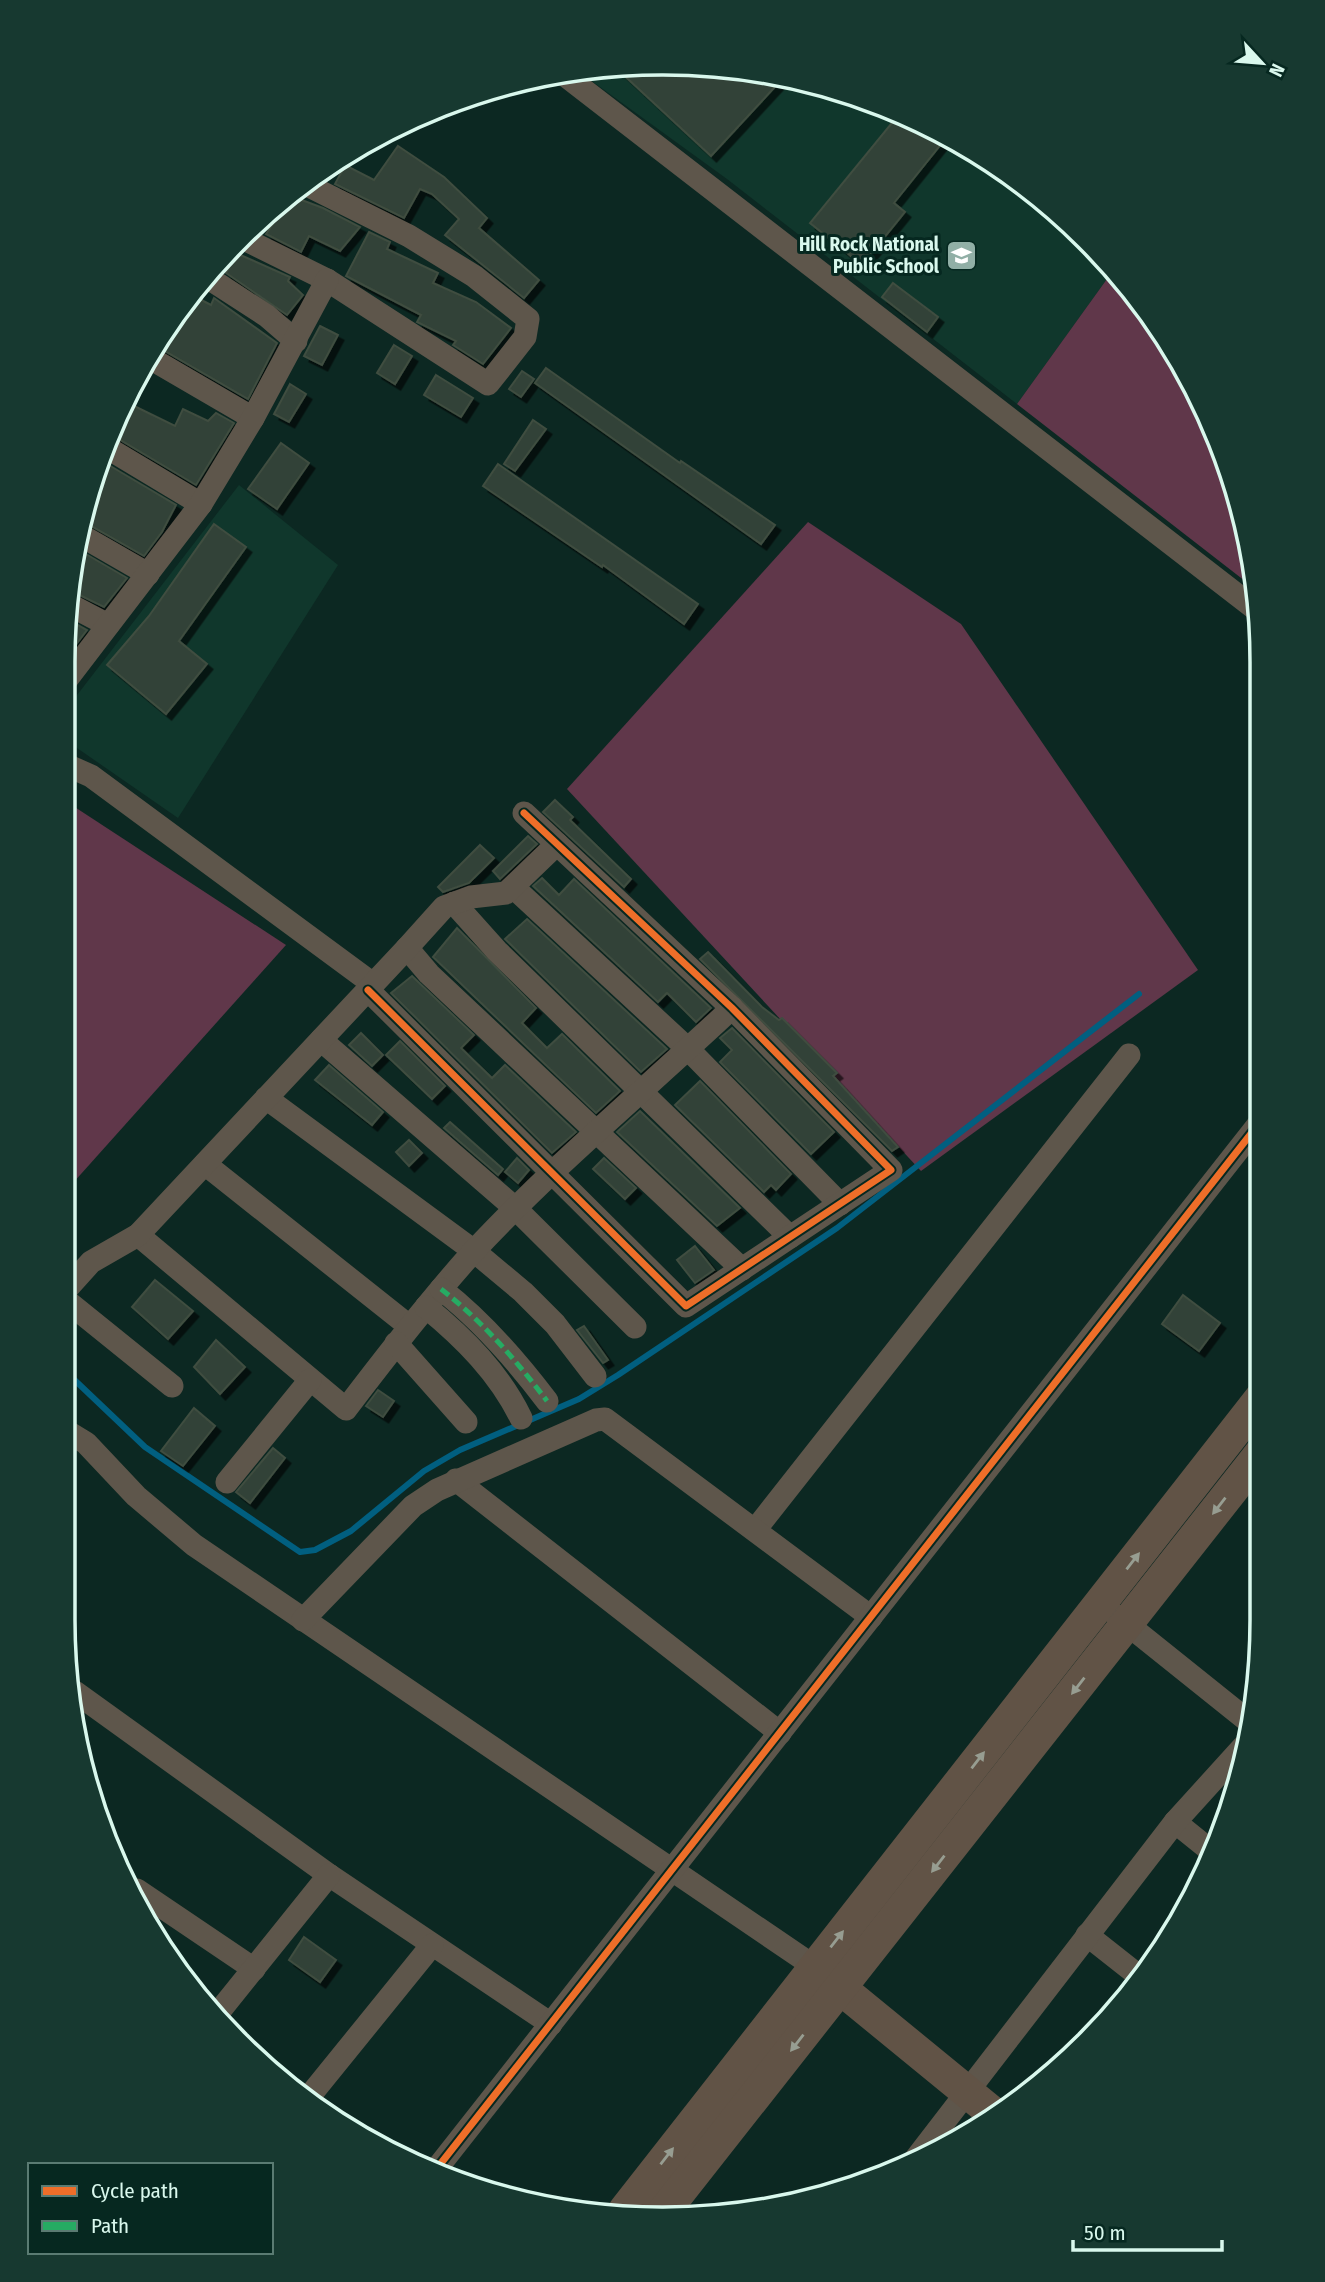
<svg xmlns="http://www.w3.org/2000/svg" width="1325" height="2282" viewBox="0 0 1325 2282" font-family="'Fira Sans Condensed',sans-serif">
  <defs>
    <filter id="shadow"><feDropShadow dx="5.5" dy="5.5" stdDeviation="0" flood-color="#0009"/></filter>
  </defs>
  <rect width="100%" height="100%" fill="#0c2822"/>
  <g fill="#10372c">
    <polygon points="662,63 779,74 892,108 995,164 1087,239 1112,272 1017,404 727,179 578,71"/>
    <polygon points="239,485 338,565 178,818 64,739 64,712"/>
  </g>
  <g fill="#60374a">
    <polygon points="1112,272 1181,362 1230,470 1254,588 1017,404"/>
    <polygon points="808,522 961,624 1198,970 921,1171 567,789"/>
    <polygon points="64,800 286,945 64,1193"/>
  </g>
  <g fill="none" stroke-linecap="round" stroke-linejoin="round">
    <polyline stroke="#015f80" stroke-width="6" points="63,1369 145,1447 300,1552 315,1550 351,1531 424,1471 460,1450 579,1399 618,1375 837,1228 1139,994"/>
  </g>
  <g fill="#334337" stroke="#3f4d40" stroke-width="2" filter="url(#shadow)">
    <polygon points="659,63 779,74 785,76 711,156 616,68"/>
    <polygon points="900,113 946,138 894,203 905,212 862,265 810,223"/>
    <polygon points="398,146 444,177 487,218 479,228 539,280 524,298 445,235 459,219 432,194 420,189 404,218 335,184 345,165 374,180"/>
    <polygon points="291,196 323,208 360,227 340,251 309,236 301,252 266,234"/>
    <polygon points="369,232 390,242 387,249 438,273 433,283 476,302 511,328 483,364 453,345 456,341 417,322 421,315 346,276"/>
    <polygon points="236,253 290,277 288,281 303,295 287,315 226,273"/>
    <polygon points="893,283 938,317 927,332 882,297"/>
    <polygon points="192,295 211,305 214,298 277,343 248,399 158,347 170,323"/>
    <polygon points="320,326 338,335 322,365 304,356"/>
    <polygon points="394,345 412,356 395,384 377,373"/>
    <polygon points="546,368 680,463 681,461 775,525 761,544 535,383"/>
    <polygon points="522,371 534,379 521,397 509,389"/>
    <polygon points="436,375 473,398 461,417 424,395"/>
    <polygon points="290,384 306,394 289,422 274,414"/>
    <polygon points="128,403 175,426 183,409 208,421 216,413 234,423 196,485 112,435"/>
    <polygon points="533,420 546,429 515,471 504,464"/>
    <polygon points="281,443 309,463 277,509 248,489"/>
    <polygon points="107,464 176,505 162,532 144,556 86,523 96,504 89,500 90,496"/>
    <polygon points="498,464 698,604 684,624 603,565 602,567 483,486"/>
    <polygon points="214,524 246,547 179,641 207,664 166,714 107,665 149,616"/>
    <polygon points="79,550 127,578 104,607 71,591"/>
    <polygon points="65,618 87,630 64,660 64,623"/>
    <polygon points="555,800 573,817 570,820 631,879 624,887 543,812"/>
    <polygon points="528,836 537,844 500,879 493,871"/>
    <polygon points="480,845 494,858 469,883 443,892 438,887"/>
    <polygon points="542,878 559,895 574,879 711,1008 696,1022 667,993 658,1002 533,886"/>
    <polygon points="527,919 667,1049 641,1072 505,939"/>
    <polygon points="457,928 536,1008 522,1023 547,1048 562,1034 620,1091 596,1113 433,957"/>
    <polygon points="708,952 762,1007 779,1020 782,1018 837,1073 833,1076 898,1147 892,1151 700,959"/>
    <polygon points="412,976 474,1035 461,1048 492,1078 505,1065 576,1132 552,1153 391,993"/>
    <polygon points="732,1028 834,1132 811,1154 720,1062 732,1050 720,1038"/>
    <polygon points="361,1033 383,1055 372,1066 349,1045"/>
    <polygon points="400,1041 445,1086 432,1099 386,1055"/>
    <polygon points="329,1065 383,1112 372,1125 315,1080"/>
    <polygon points="700,1081 791,1174 776,1190 771,1185 764,1192 675,1105"/>
    <polygon points="640,1111 740,1208 717,1226 617,1132"/>
    <polygon points="450,1122 503,1169 498,1175 444,1128"/>
    <polygon points="409,1140 422,1153 409,1166 396,1152"/>
    <polygon points="517,1158 529,1170 518,1183 505,1172"/>
    <polygon points="604,1158 636,1188 625,1199 593,1169"/>
    <polygon points="695,1246 714,1270 695,1283 677,1260"/>
    <polygon points="155,1280 193,1311 168,1339 132,1307"/>
    <polygon points="1183,1295 1220,1323 1199,1351 1162,1324"/>
    <polygon points="584,1326 608,1360 603,1363 577,1330"/>
    <polygon points="216,1340 245,1367 220,1394 194,1367"/>
    <polygon points="378,1390 394,1401 383,1417 366,1406"/>
    <polygon points="194,1408 215,1426 183,1466 161,1451"/>
    <polygon points="273,1448 285,1458 250,1503 236,1492"/>
    <polygon points="304,1937 336,1960 320,1982 289,1960"/>
  </g>
  <g fill="none" stroke-linecap="round" stroke-linejoin="round">
    <g stroke="#5e564b" stroke-width="23">
      <polyline points="562,73 1258,611"/>
      <polyline points="240,237 327,280 488,384 525,337 528,319 474,276 409,236 305,184"/>
      <polyline points="207,277 267,316 296,341"/>
      <polyline points="150,358 253,418"/>
      <polyline points="106,447 201,504"/>
      <polyline points="82,536 148,574"/>
      <polyline points="68,604 108,625"/>
      <polyline points="64,683 201,504 253,418 327,280"/>
      <polyline points="64,764 91,776 373,984"/>
      <polyline points="514,888 688,1049 840,1204"/>
      <polyline points="454,903 497,951 790,1237"/>
      <polyline points="407,948 429,974 742,1269"/>
      <polyline points="368,990 686,1306 891,1170 732,1008 524,813"/>
      <polyline points="321,1040 516,1209 635,1327"/>
      <polyline points="266,1098 474,1251 523,1292 555,1324 595,1376"/>
      <polyline points="205,1164 409,1326"/>
      <path d="M138,1235L346,1409C387,1355 428,1302 473,1252C554,1165 646,1089 732,1008"/>
      <path d="M441,1289C482,1321 516,1360 547,1401"/>
      <polyline points="63,1293 91,1262 138,1235 407,948 444,907 471,897 506,893 557,844"/>
      <polyline points="63,1298 172,1386"/>
      <path d="M426,1307C464,1338 499,1373 521,1418"/>
      <polyline points="396,1343 466,1422"/>
      <polyline points="63,1429 86,1443 136,1496 194,1545 815,1967"/>
      <polyline points="456,1480 780,1733"/>
      <polyline points="227,1482 310,1380"/>
      <polyline points="755,1530 1129,1055"/>
      <polyline points="1117,1616 1248,1721"/>
      <polyline points="303,1620 413,1506 437,1490 596,1420 605,1419 871,1617"/>
      <polyline points="75,1692 329,1875 551,2024"/>
      <polyline points="1175,1822 1211,1851"/>
      <polyline points="137,1890 254,1969"/>
      <polyline points="1087,1935 1139,1976"/>
      <polyline points="218,2013 329,1875"/>
      <polyline points="308,2098 432,1945"/>
      <polyline points="914,2161 1175,1822 1243,1747"/>
      <polyline points="438,2167 1261,1121"/>
    </g>
    <g stroke="#615346" stroke-width="33">
      <polyline points="823,1974 994,2114"/>
      <polyline points="625,2210 1261,1398"/>
      <polyline points="662,2214 1261,1453"/>
    </g>
    <path stroke="#26ab63" stroke-width="5" stroke-dasharray="10 5" stroke-linecap="butt" d="M441,1289C482,1321 516,1360 547,1401"/>
    <defs>
      <g id="cycleway">
        <polyline points="368,990 686,1306 891,1170 732,1008 524,813"/>
        <polyline points="438,2167 1261,1121"/>
      </g>
    </defs>
    <use href="#cycleway" stroke="#062820" stroke-width="11"/>
    <use href="#cycleway" stroke="#ee6e29" stroke-width="7"/>
  </g>
  <defs><path id="oneway-solid" d="M-6-.8H1V-3.2L6.5 0L1 3.2V.8H-6Z" transform="scale(1.75)"/></defs>
  <g fill="#979d91">
    <use href="#oneway-solid" transform="translate(1219 1506) rotate(128)"/>
    <use href="#oneway-solid" transform="translate(1133 1561) rotate(-52)"/>
    <use href="#oneway-solid" transform="translate(1078 1686) rotate(128)"/>
    <use href="#oneway-solid" transform="translate(978 1760) rotate(-52)"/>
    <use href="#oneway-solid" transform="translate(938 1864) rotate(128)"/>
    <use href="#oneway-solid" transform="translate(837 1939) rotate(-52)"/>
    <use href="#oneway-solid" transform="translate(797 2043) rotate(128)"/>
    <use href="#oneway-solid" transform="translate(667 2156) rotate(-52)"/>
  </g>
  <defs>
    <symbol id="school-square" viewBox="-11 -11 22 22"><rect x="-9" y="-9" width="18" height="18" rx="4" fill="#91afa6" stroke="#062820"/><path d="M0-5L7-2L0 1L-7-2ZM-4 1L0 2.5L4 1V4Q0 6-4 4Z" fill="#fff"/></symbol>
  </defs>
  <g fill-rule="evenodd">
    <use href="#school-square" x="944" y="238" width="35" height="35"/>
  </g>
  <g text-anchor="middle" dominant-baseline="central" stroke-width="6" stroke-linejoin="round" paint-order="stroke">
    <g font-size="19" font-weight="bold" fill="#d9f8ed" stroke="#062820" text-anchor="end">
      <text x="939" y="244">Hill Rock National<tspan x="939" dy="22">Public School</tspan></text>
    </g>
  </g>
  <path d="M0 0H1325V2282H0ZM662 75H663A587 587 0 0 1 1250 662V1620A587 587 0 0 1 663 2207H662A587 587 0 0 1 75 1620V662A587 587 0 0 1 662 75Z" fill="#173930" fill-rule="evenodd"/>
  <path fill="none" stroke="#d9f8ed" stroke-width="3.5" d="M662 75H663A587 587 0 0 1 1250 662V1620A587 587 0 0 1 663 2207H662A587 587 0 0 1 75 1620V662A587 587 0 0 1 662 75Z"/>
  <rect x="28" y="2163" width="245" height="91" fill="#062820" stroke="#5a7b72" stroke-width="2"/>
  <rect x="42" y="2186" width="35" height="10" fill="#ee6e29" stroke="#5a7b72" stroke-width="2"/>
  <text x="91" y="2198" font-size="21" fill="#d9f8ed">Cycle path</text>
  <rect x="42" y="2221" width="35" height="10" fill="#26ab63" stroke="#5a7b72" stroke-width="2"/>
  <text x="91" y="2233" font-size="21" fill="#d9f8ed">Path</text>
  <g transform="translate(1262 63) rotate(116)" stroke="#062820" stroke-width="5" paint-order="stroke">
  <path d="M0-5L12 26L0 18L-12 26Z" fill="#d9f8ed"/>
  <text y="-10" font-size="19" font-weight="bold" text-anchor="middle" fill="#d9f8ed">N</text>
  </g>
  <path d="M1073 2240v10h149v-10" fill="none" stroke="#d9f8ed" stroke-width="3.5"/>
  <text x="1084" y="2240" font-size="21" fill="#d9f8ed" stroke="#062820" stroke-width="5" paint-order="stroke">50 m</text>
</svg>
